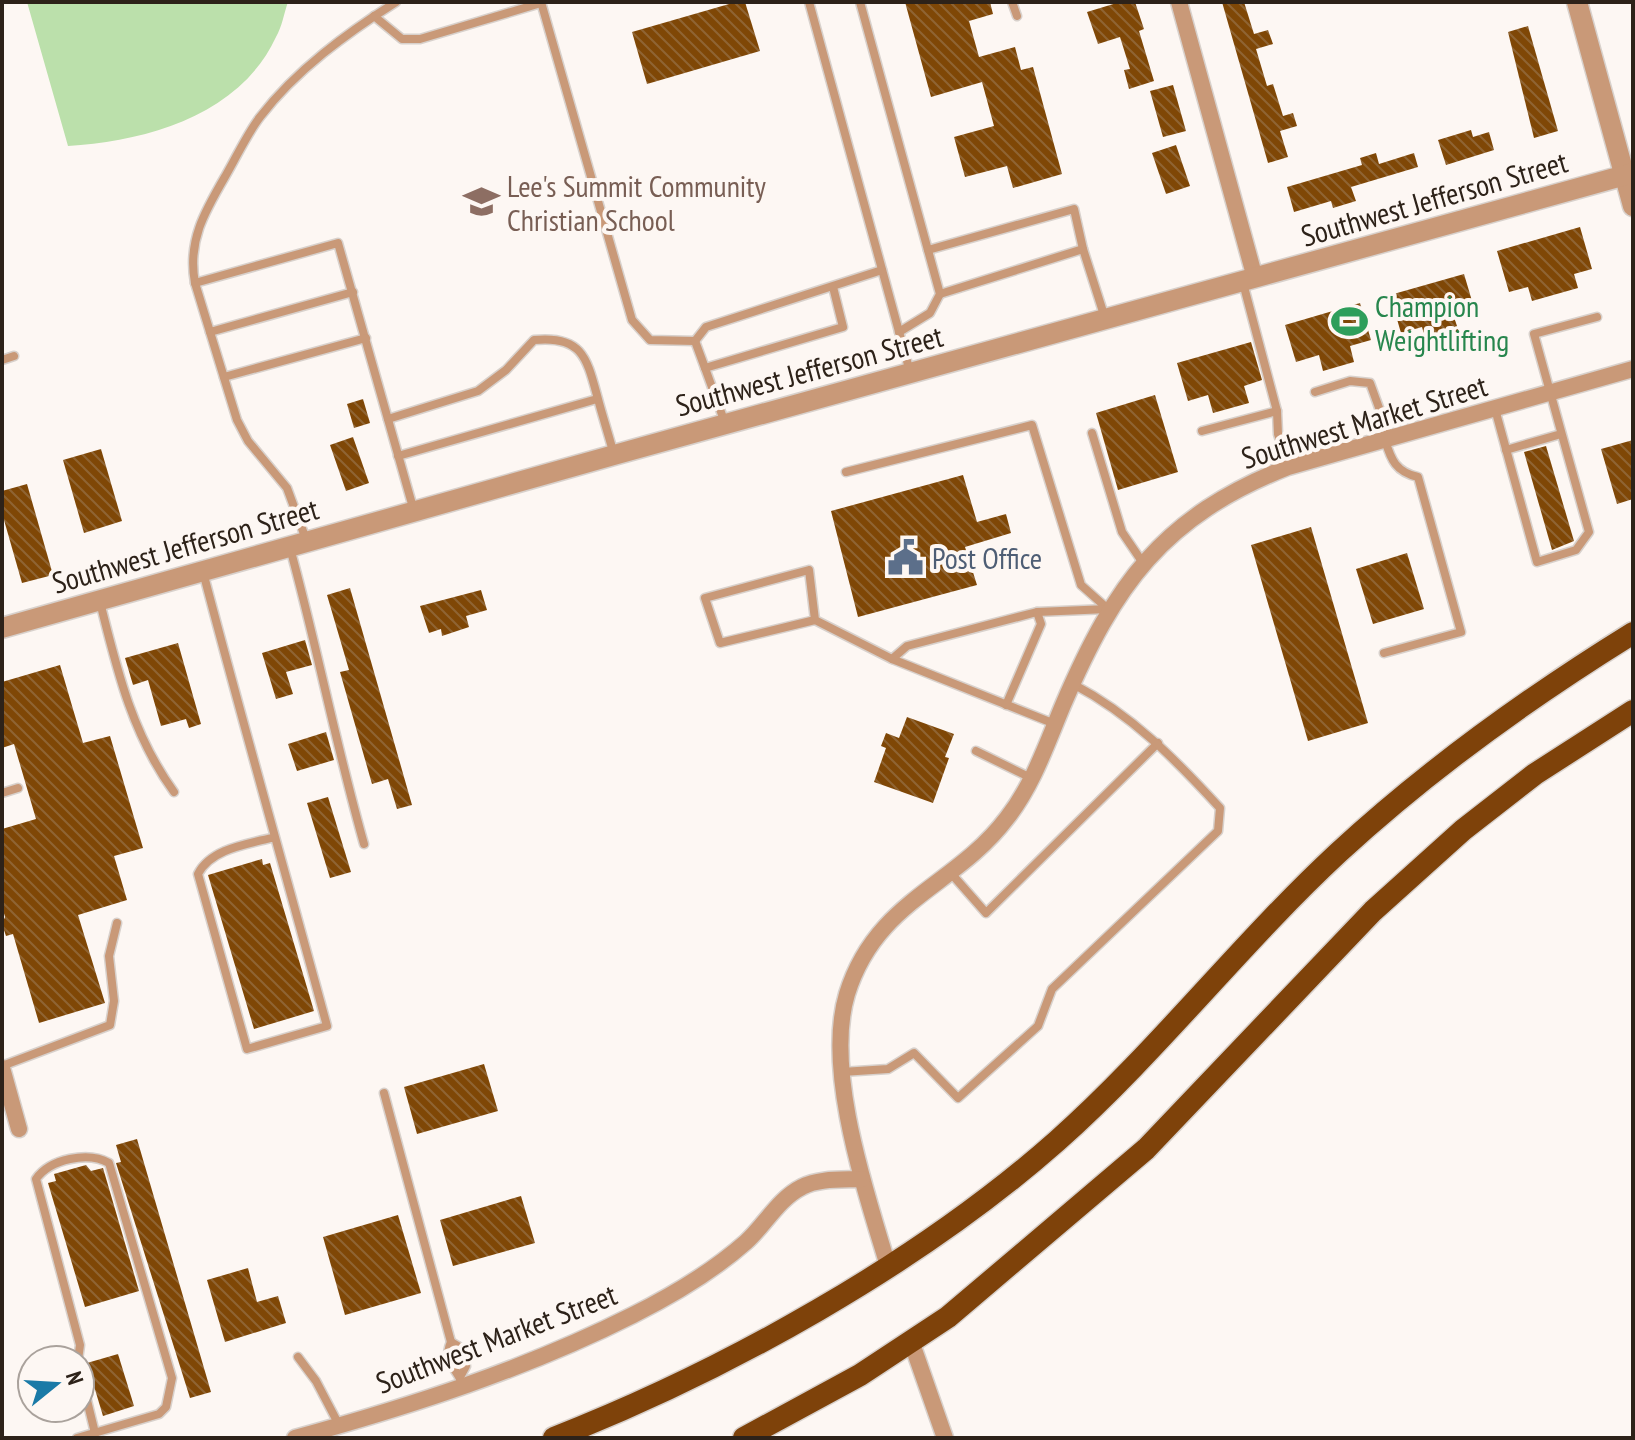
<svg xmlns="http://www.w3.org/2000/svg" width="1635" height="1440" viewBox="0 0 1635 1440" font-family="'PT Sans Narrow',sans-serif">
  <defs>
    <pattern id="building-back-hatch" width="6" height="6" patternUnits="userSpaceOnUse" patternTransform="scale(2)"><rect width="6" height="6" fill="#7f4706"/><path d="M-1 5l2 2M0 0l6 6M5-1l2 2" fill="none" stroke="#8f6433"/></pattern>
  </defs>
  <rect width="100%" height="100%" fill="#fdf7f3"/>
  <path fill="#bbe0ab" d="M27,2H288C284,13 282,27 276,37C240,115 147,141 68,146Z"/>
  <g fill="url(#building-back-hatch)">
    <polygon points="736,2 745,2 760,51 647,84 632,32"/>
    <polygon points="905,2 990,2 993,14 969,21 979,57 1015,47 1021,70 1033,67 1062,174 1013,188 1007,166 965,177 954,137 994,126 982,82 931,97"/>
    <polygon points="1120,2 1135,2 1144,29 1139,31 1154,81 1129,89 1124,70 1130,69 1120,37 1098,44 1087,12"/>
    <polygon points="1222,2 1244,2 1254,34 1268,30 1273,44 1256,49 1267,86 1273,84 1283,116 1293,113 1297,126 1280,131 1288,157 1268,163"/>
    <polygon points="1528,26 1558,131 1534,138 1508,32"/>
    <polygon points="1173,85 1186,131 1163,137 1150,91"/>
    <polygon points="1471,130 1473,137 1489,132 1494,150 1446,165 1438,140"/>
    <polygon points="1176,145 1190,186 1166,194 1152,153"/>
    <polygon points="1376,153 1379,164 1414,153 1418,167 1351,187 1356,201 1333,208 1331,201 1294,212 1287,187 1362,165 1360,158"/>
    <polygon points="1580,227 1592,269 1574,274 1578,288 1532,301 1528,287 1509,292 1497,251"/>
    <polygon points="1464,274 1475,311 1454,317 1459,332 1426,342 1422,327 1401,333 1390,295"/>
    <polygon points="1360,303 1371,340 1350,346 1354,362 1323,371 1319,355 1296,362 1285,325"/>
    <polygon points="1251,342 1262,380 1244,386 1249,403 1213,413 1208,395 1188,401 1177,363"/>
    <polygon points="1155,395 1178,472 1118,490 1096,413"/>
    <polygon points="363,399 370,423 354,428 347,404"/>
    <polygon points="353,437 369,483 346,491 330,445"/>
    <polygon points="1633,440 1633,499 1617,504 1601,449"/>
    <polygon points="1546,446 1574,541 1552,550 1524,452"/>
    <polygon points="101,449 122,521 84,533 63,460"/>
    <polygon points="963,475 977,522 1006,514 1011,533 965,547 977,585 858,617 831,511"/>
    <polygon points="27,484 53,575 22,583 2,513 2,491"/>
    <polygon points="1311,527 1368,723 1308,741 1251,545"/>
    <polygon points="1407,553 1424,609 1373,624 1356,569"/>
    <polygon points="350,588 412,805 397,809 388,779 372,784 340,672 349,670 327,595"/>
    <polygon points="481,590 487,610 466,616 469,627 442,636 441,629 429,633 420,606"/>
    <polygon points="305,640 312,665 286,672 293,694 276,699 262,653"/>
    <polygon points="178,643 201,724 189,728 186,719 161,726 148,680 133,685 125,658"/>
    <polygon points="60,665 83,743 110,736 143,848 114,856 127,900 78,915 105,1003 39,1023 13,934 6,936 2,924 5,917 2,906 2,829 36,819 14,744 2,748 2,682"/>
    <polygon points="907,717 954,734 945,757 949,758 933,803 874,782 886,748 881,746 886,733 899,738"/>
    <polygon points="326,732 334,760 297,771 288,744"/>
    <polygon points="328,797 351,872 330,878 307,803"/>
    <polygon points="262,859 263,865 270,863 314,1011 254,1029 208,875"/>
    <polygon points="484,1064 498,1111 417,1134 404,1087"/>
    <polygon points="137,1139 211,1392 190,1398 116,1163 121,1162 116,1145"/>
    <polygon points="86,1165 91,1171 103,1168 139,1291 85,1307 48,1183 56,1181 54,1174"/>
    <polygon points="521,1196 535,1243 453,1266 440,1220"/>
    <polygon points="398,1215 421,1293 345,1315 323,1237"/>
    <polygon points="248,1268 257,1302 278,1296 286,1323 225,1342 207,1280"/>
    <polygon points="118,1354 134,1406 103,1416 87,1363"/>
  </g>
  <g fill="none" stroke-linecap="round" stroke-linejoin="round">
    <defs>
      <g id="service">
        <polyline points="541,2 632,320 650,340 695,341"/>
        <polyline points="809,2 910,372"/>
        <polyline points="860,2 940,294 930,313 899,332"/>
        <polyline points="1012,2 1017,16"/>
        <polyline points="374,16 402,39 420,39 541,3"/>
        <polyline points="928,250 1074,209 1083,249"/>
        <path d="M195,283C187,241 205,211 226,175C237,156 247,134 260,117C296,70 347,33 396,2"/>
        <polyline points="1243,283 1277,411"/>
        <polyline points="940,294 1083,249 1105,318"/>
        <polyline points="210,332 195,283 338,243 414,511"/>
        <polyline points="695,341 706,327 882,270"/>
        <polyline points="695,341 705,368"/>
        <polyline points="2,360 14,356"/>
        <polyline points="224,377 366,338"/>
        <polyline points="1315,392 1350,381 1370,383 1390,438"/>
        <polyline points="1495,409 1537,562 1576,550 1589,532 1534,334 1597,317"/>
        <path d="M388,419L478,391L506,370L534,340C583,335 587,359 598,399C603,418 609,436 614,455"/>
        <polyline points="725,423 705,368 843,327 833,287"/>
        <polyline points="1202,431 1277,411 1278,434 1288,466"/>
        <polyline points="1092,433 1122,532 1143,563"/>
        <polyline points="1506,450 1561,434"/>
        <polyline points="398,456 597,399"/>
        <polyline points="846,472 1032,425 1081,585 1108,609"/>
        <polyline points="307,542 287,488 248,441 237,420 210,332 353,292"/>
        <path d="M290,548C317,646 336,746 364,844"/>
        <path d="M203,572C243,724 286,875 327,1026L247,1049L198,874C211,848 249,844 275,837"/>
        <path d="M100,602C117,670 132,734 174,792"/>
        <polyline points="815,620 809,570 705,598 720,643 815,620 892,659 1055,724"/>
        <path d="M1384,653L1461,632L1418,477C1396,472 1391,460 1385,440"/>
        <polyline points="892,659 907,646 1037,612 1108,609"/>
        <polyline points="1006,705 1041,624 1037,612"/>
        <polyline points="976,751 1031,778"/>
        <polyline points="2,793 18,788"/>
        <polyline points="949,871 986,913 1158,743"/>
        <polyline points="2,1066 110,1025 114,1001 109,956 117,923"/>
        <path d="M842,1072L888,1069L914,1053L958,1098L1038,1026L1052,989L1218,831L1220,808C1175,759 1132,715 1073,684"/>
        <polyline points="384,1093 451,1342"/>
        <polyline points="298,1357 316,1381 339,1425"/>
        <polyline points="80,1372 95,1433"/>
        <path d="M460,1377L466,1366L461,1348L451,1342C442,1362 457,1368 463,1385"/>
        <path d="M77,1438L159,1414L166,1407L172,1378L109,1163C88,1151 50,1159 36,1179L80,1345L78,1360"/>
      </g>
      <g id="minor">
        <polyline points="1179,2 1255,278"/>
        <polyline points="2,1068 19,1129"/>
        <path d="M888,1266C866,1192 824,1070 847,994C876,900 955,887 1007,818C1033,785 1047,743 1063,705C1115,584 1162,517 1288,467L1633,369"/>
        <polyline points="911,1341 945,1438"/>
        <path d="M295,1438C411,1406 526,1369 633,1315C673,1295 712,1272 746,1242C765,1225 778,1199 802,1187C819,1178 843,1180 862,1179"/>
      </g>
      <g id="tertiary">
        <polyline points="1577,2 1633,206"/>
        <polyline points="2,628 614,455 1633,173"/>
      </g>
      <g id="trunk">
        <path d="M554,1438C725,1371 919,1263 1057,1141C1157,1052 1240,944 1338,853C1429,769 1528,698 1633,633"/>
        <polyline points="744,1438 860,1375 948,1317 1146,1149 1373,911 1463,830 1535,774 1633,711"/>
      </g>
    </defs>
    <use href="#service" stroke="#d8d1cc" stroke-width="11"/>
    <use href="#minor" stroke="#d8d1cc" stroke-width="19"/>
    <use href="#tertiary" stroke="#d8d1cc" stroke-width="23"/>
    <use href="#trunk" stroke="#d8d1cc" stroke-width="25"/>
    <use href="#service" stroke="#c99978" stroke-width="8"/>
    <use href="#minor" stroke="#c99978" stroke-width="16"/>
    <use href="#tertiary" stroke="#c99978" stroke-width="20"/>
    <use href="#trunk" stroke="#7e420a" stroke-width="22"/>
  </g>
  <defs>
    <symbol id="school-bare" viewBox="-9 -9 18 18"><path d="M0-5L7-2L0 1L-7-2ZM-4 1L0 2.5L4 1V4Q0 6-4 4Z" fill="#8d6e63" stroke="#fdf7f3" stroke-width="2.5" paint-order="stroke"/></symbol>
    <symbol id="stadium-bare" viewBox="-9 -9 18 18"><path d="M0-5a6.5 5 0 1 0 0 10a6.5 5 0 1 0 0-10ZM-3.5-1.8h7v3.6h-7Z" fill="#2e9e5b" stroke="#fdf7f3" stroke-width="2.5" paint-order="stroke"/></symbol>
    <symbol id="civic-bare" viewBox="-9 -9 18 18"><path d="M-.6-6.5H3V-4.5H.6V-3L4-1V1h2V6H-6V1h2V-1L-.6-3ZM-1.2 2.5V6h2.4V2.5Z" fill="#5c6f8a" stroke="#fdf7f3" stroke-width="2.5" paint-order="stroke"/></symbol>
  </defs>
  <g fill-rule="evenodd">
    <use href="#school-bare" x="456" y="176" width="51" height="51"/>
    <use href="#stadium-bare" x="1324" y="296" width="51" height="51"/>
    <use href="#civic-bare" x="880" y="532" width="51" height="51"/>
  </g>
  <g text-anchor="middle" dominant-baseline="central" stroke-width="8" stroke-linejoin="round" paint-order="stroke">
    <g font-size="30" fill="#785e54" stroke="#fdf7f3" text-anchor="start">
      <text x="507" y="185">Lee's Summit Community<tspan x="507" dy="34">Christian School</tspan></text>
    </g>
    <g font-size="30" fill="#2d2219" stroke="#fdf7f3">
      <text transform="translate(1434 198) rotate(-16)">Southwest Jefferson Street</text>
      <text transform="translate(809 370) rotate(-15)">Southwest Jefferson Street</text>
      <text transform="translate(1364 421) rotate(-17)">Southwest Market Street</text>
      <text transform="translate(185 545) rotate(-16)">Southwest Jefferson Street</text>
      <text transform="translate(496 1338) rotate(-21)">Southwest Market Street</text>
    </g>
    <g font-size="30" fill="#27864d" stroke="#fdf7f3" text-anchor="start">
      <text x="1375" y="305">Champion<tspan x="1375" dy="34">Weightlifting</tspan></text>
    </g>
    <g font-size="30" fill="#4e5e75" stroke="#fdf7f3" text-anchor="start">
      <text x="932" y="557">Post Office</text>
    </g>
  </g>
  <rect width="1635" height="1440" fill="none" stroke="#2d2219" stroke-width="8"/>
  <g transform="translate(56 1384) rotate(72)"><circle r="38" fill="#fdf7f3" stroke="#aaa29c" stroke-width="2"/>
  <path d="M0-6L14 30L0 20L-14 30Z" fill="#1a7aa7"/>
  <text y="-12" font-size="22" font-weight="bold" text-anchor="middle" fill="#2d2219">N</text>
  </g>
</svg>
